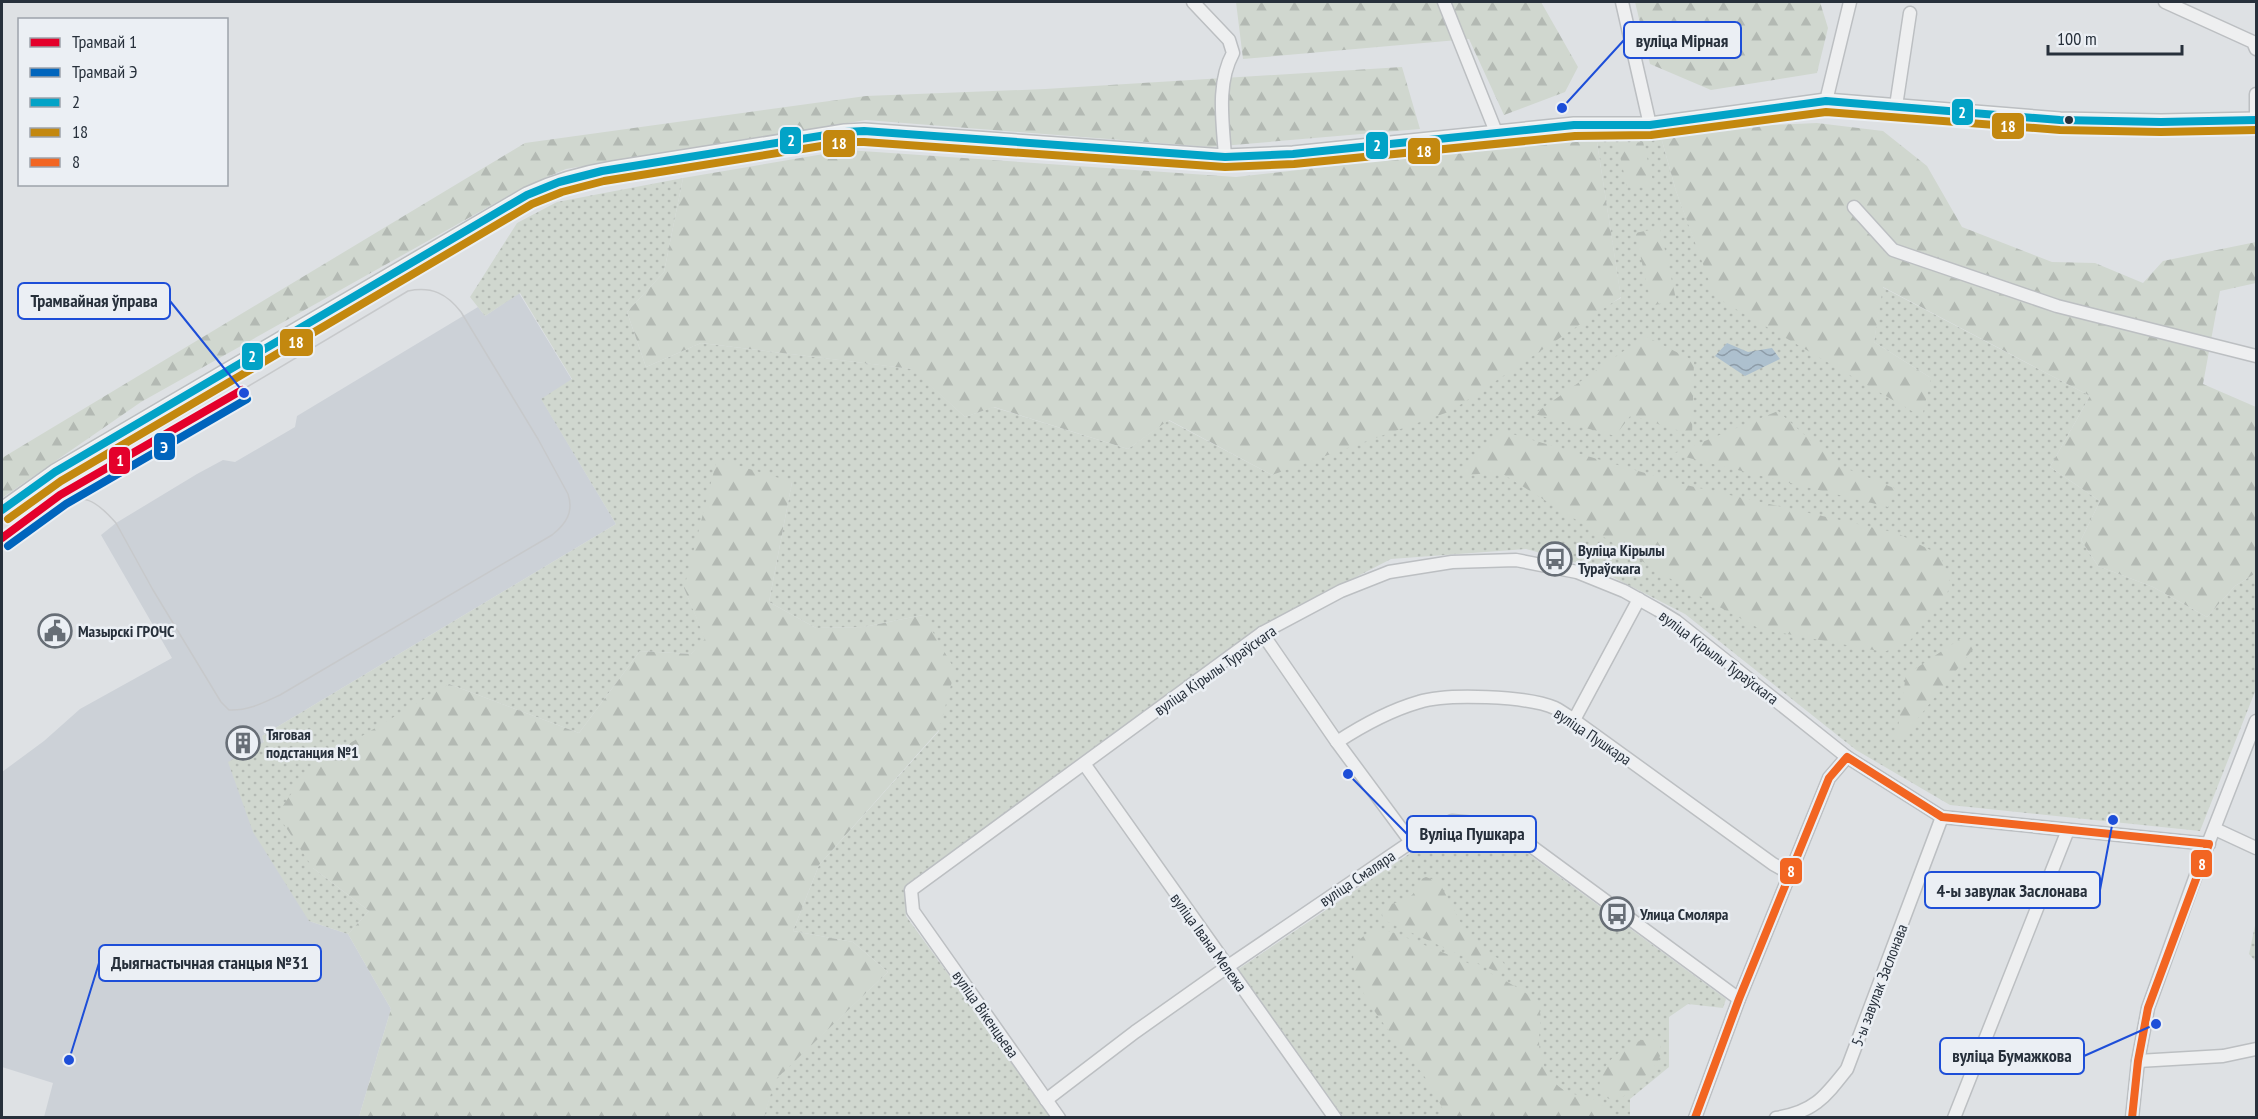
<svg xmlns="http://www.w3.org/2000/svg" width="2258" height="1119" viewBox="0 0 2258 1119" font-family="'PT Sans Narrow',sans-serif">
  <defs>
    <pattern id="grass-dots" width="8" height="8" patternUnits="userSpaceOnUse" patternTransform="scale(1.5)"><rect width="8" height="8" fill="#d0d7cf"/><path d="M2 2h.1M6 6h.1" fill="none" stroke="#b3b9b3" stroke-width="1.8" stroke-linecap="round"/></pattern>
    <pattern id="forest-firs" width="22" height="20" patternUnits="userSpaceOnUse" patternTransform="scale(1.5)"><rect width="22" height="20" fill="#d0d7cf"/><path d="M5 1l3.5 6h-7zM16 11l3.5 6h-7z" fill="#b3b9b3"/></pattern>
    <pattern id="water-waves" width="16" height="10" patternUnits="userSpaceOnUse" patternTransform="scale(1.5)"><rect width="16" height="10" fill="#adc0ce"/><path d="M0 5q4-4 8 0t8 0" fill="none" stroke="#8d9ca8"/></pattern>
  </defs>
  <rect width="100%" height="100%" fill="#dee1e4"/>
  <polygon fill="#ccd1d7" points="519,293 572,380 542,400 616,524 262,736 309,921 348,934 391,1009 359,1117 44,1117 53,1083 2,1067 2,772 44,741 80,709 172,658 101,535 116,523 197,474 223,460 235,462 295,427 297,416 478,307 485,316"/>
  <g fill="url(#grass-dots)">
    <polygon points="1659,130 1676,191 1716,297 1931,378 1874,342 1882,287 2090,396 2050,467 2100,501 2081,540 2098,566 2153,587 2207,617 2235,586 2256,573 2256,689 2200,831 1950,805 1856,750 1685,614 1595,568 1526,549 1391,559 1259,627 904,887 906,916 1052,1117 764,1117 774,1080 888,972 853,942 793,931 819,865 939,731 923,615 864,627 816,628 769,602 792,482 684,588 706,640 691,654 640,651 579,733 449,684 313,868 369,911 348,934 309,921 253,832 228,762 264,742 262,736 616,524 541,399 572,379 520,293 485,316 470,297 517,223 557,202 683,178 664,272 627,312 646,367 701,343 913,369 965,417 993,407 1128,449 1168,420 1272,475 1621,298 1596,136"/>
    <polygon points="1453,830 1512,842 1726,999 1723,1008 1688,1004 1669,1017 1669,1067 1630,1099 1630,1117 1343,1117 1237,970 1415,850"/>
    <polygon points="2256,921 2256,962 2249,954"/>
  </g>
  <g fill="url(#forest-firs)">
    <polygon points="1236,2 1541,2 1578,67 1565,92 1504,115 1469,39 1243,59"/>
    <polygon points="1635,2 1820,2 1828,28 1817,73 1711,90 1650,64"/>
    <polygon points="1402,67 1420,129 1210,147 866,120 566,169 522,188 141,402 2,498 2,458 525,143 866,96 1045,89"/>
    <polygon points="1817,123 1883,131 1927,166 1962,227 2052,262 2095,263 2143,283 2163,261 2256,242 2256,283 2220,291 2203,384 2256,407 2256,573 2235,586 2207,617 2153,587 2098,566 2081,540 2100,501 2050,467 2090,396 1883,287 1874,342 1931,378 1922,417 1715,297 1676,191 1659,130"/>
    <polygon points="1596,136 1621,297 1451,411 1272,475 1169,420 1128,449 994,407 965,417 912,369 701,343 646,367 627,312 664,272 683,178 847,150 1236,177"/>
    <polygon points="1643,142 1654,185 1627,186 1617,144"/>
    <polygon points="1660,228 1676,299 1652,306 1635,233"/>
    <polygon points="1645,336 1694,361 1692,435 1631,415 1615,436 1534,414"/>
    <polygon points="1778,411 1838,465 1896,489 1888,507 1673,454"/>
    <polygon points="1502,431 1686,485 1897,533 1940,555 1952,586 1909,642 1884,652 1760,629 1690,591 1501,473 1457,475"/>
    <polygon points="717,459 792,482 769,602 816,628 864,627 923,615 955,670 939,730 819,865 793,931 853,942 888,972 775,1080 764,1117 359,1117 391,1009 348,934 369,911 313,868 277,814 310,767 449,684 579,733 640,651 691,654 705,639 684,588"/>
    <polygon points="1963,637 1974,648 1895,747 1906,675"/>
    <path d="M1426,877L1439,882L1469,938L1477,945L1502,961L1505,965L1504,972H1497L1386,921L1382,915L1384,907C1393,901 1404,904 1411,896C1416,892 1417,885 1421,879Z"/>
    <path d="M1373,930H1383L1395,933C1421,944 1529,984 1538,1005C1543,1016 1539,1029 1539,1041C1539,1055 1545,1073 1555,1083C1574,1103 1594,1087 1612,1117H1447C1439,1102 1432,1087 1422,1073C1403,1044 1314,958 1373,930Z"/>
    <path d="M1651,1038L1660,1043C1663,1058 1656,1066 1646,1075C1639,1083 1632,1092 1622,1097C1607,1106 1596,1090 1601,1076C1606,1058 1633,1040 1651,1038Z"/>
  </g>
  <polygon fill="url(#water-waves)" points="1727,343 1748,352 1772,348 1780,359 1745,376 1715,356"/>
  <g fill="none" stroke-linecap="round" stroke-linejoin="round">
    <defs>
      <g id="minor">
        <path d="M1193,2L1229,40L1233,53C1216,84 1223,123 1225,157"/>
        <polyline points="1444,2 1496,132"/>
        <polyline points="1622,2 1650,125"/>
        <polyline points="2165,2 2253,42 2256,49"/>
        <polyline points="1826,101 1850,2"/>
        <polyline points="1896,106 1910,13"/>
        <polyline points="2256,120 2256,94"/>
        <polyline points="1854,207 1893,250 2057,306 2256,356"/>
        <polyline points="1262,633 1337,742 1411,842"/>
        <polyline points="1574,720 1639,599"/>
        <path d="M1337,742C1363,725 1388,711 1419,702C1447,693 1527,696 1555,708C1561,711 1568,716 1574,720L1773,864L1791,874"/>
        <polyline points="1085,765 1335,1118"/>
        <polyline points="2215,829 2256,848"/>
        <polyline points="2138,1061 2223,1056 2256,1049"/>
        <polyline points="1046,1100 1135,1032 1227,967 1411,842 1452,821 1486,824 1512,832 1739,999"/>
        <polyline points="1059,1118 913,911 911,890 1262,633 1341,591 1389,572 1452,562 1516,560 1577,572 1624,591 1658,610 1676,621 1847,757 1942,817 2209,844"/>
        <polyline points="1695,1118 1739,999 1829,778 1847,757"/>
        <path d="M1776,1118C1814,1112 1825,1097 1847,1069L1942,817"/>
        <polyline points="1954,1118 2068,830"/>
        <polyline points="2132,1118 2138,1061 2148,1008 2199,867 2256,721"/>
      </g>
      <path id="major" d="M2,510L55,472L527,195C555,182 583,174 613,169L845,132L864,131L1225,157L1293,154L1574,125H1650L1826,101L2060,120L2161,122L2256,120"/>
    </defs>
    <use href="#minor" stroke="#bcbfc2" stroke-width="15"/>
    <use href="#major" stroke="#bbbec1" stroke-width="18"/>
    <use href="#minor" stroke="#eeeff0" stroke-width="12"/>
    <use href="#major" stroke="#f2f4f4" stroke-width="15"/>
    <path stroke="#c7c9cb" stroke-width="1.5" d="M53,504C85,494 94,498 116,523L153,590L221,702L229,710C248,711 263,703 280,695L552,535C566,524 574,512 568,494L538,439L461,312C447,294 432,286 408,291L242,390"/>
    <defs>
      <polyline id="bus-1" points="2,510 55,472 527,195 559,182 602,171 845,132 864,131 1225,157 1293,154 1574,125 1650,125 1826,101 2060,120 2161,122 2256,120"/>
      <polyline id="bus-2" points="8,519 61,481 532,204 562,192 604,181 846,142 864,142 1225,167 1294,164 1575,136 1651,135 1826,112 2060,130 2161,132 2256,130"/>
      <polyline id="bus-3" points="1695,1118 1739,999 1829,778 1847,757 1942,817 2209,844 2148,1008 2138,1061 2132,1118"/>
    </defs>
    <use href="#bus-1" stroke="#ebeff4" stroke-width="12"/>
    <use href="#bus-2" stroke="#ebeff4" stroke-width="12"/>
    <use href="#bus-3" stroke="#ebeff4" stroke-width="12"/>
    <use href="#bus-1" stroke="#02a3c7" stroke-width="8"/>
    <use href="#bus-2" stroke="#c3880f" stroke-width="8"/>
    <use href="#bus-3" stroke="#f26522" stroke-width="8"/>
    <defs>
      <polyline id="tram-1" points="2,538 60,495 242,390"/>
      <polyline id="tram-2" points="8,546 66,504 247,399"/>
    </defs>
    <use href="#tram-1" stroke="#ebeff4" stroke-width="12"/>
    <use href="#tram-2" stroke="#ebeff4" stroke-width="12"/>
    <use href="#tram-1" stroke="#e4002b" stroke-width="8"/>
    <use href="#tram-2" stroke="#0065bd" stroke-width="8"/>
  </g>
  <defs>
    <symbol id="bus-ring" viewBox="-11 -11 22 22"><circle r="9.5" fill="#ebeff4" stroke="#676e76" stroke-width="1.5"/><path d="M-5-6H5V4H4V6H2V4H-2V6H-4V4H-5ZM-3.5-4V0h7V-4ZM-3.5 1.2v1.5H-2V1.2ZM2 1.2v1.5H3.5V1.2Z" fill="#676e76"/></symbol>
    <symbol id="civic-ring" viewBox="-11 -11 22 22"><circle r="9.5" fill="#ebeff4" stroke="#676e76" stroke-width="1.5"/><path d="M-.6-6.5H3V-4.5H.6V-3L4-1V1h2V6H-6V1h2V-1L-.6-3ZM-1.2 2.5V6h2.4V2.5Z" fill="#676e76"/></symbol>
    <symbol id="building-ring" viewBox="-11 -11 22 22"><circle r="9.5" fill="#ebeff4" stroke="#676e76" stroke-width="1.5"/><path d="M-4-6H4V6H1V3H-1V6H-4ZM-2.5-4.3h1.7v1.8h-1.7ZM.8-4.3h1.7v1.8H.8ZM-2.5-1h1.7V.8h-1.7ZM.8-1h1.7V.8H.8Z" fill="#676e76"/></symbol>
  </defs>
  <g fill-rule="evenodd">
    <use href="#bus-ring" x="1536" y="540" width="38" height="38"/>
    <use href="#civic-ring" x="36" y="612" width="38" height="38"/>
    <use href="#building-ring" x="224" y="724" width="38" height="38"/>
    <use href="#bus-ring" x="1598" y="895" width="38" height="38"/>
  </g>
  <circle fill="#27303b" stroke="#ebeff4" stroke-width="2" cx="2069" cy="120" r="5"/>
  <g text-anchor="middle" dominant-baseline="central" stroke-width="5" stroke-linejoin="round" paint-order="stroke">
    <g font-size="16" font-weight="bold" fill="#27303b" stroke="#ebeff4" text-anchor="start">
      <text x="1578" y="550">Вуліца Кірылы<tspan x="1578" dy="18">Тураўскага</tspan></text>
      <text x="78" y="631">Мазырскі ГРОЧС</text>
      <text x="266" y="734">Тяговая<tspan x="266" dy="18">подстанция №1</tspan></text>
      <text x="1640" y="914">Улица Смоляра</text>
    </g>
    <g font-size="16" fill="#27303b" stroke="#ebeff4">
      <text transform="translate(1719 657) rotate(37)">вуліца Кірылы Тураўскага</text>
      <text transform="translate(1215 670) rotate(-35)">вуліца Кірылы Тураўскага</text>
      <text transform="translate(1593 736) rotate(34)">вуліца Пушкара</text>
      <text transform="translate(1357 878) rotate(-34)">вуліца Смаляра</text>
      <text transform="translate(1209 942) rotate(54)">вуліца Івана Мележа</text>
      <text transform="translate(1879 985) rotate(-69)">5-ы завулак Заслонава</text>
      <text transform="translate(986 1014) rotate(55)">вуліца Вікенцьева</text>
    </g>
  </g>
  <path fill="none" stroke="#1d4ed8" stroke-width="2" d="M1562 108L1624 40M244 393L170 301M1348 774L1407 834M2113 820L2100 890M69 1060L99 963M2156 1024L2084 1056"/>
  <g fill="#1d4ed8" stroke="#ebeff4" stroke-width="2">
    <circle cx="1562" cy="108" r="6"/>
    <circle cx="244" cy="393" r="6"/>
    <circle cx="1348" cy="774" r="6"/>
    <circle cx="2113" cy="820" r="6"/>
    <circle cx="69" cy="1060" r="6"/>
    <circle cx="2156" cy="1024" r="6"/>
  </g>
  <g fill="#ebeff4" stroke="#1d4ed8" stroke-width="2">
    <rect x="1624" y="22" width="117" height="36" rx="6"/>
    <rect x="18" y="283" width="152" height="36" rx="6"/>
    <rect x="1407" y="816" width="129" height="36" rx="6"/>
    <rect x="1925" y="872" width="175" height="36" rx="6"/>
    <rect x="99" y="945" width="222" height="36" rx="6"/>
    <rect x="1940" y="1038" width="144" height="36" rx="6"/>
  </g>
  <g font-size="18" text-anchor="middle" font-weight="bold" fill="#27303b">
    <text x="1682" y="47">вуліца Мірная</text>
    <text x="94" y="307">Трамвайная ўправа</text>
    <text x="1472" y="840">Вуліца Пушкара</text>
    <text x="2012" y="897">4-ы завулак Заслонава</text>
    <text x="210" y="969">Дыягнастычная станцыя №31</text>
    <text x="2012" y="1062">вуліца Бумажкова</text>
  </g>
  <g stroke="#ebeff4" stroke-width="2">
    <rect x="1951" y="98" width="23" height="28" rx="6" fill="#02a3c7"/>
    <rect x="1991" y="112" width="34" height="28" rx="6" fill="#c3880f"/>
    <rect x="779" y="126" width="23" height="29" rx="6" fill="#02a3c7"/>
    <rect x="822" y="129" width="34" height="29" rx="6" fill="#c3880f"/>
    <rect x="1365" y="131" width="24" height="29" rx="6" fill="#02a3c7"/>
    <rect x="1407" y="137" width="34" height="28" rx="6" fill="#c3880f"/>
    <rect x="279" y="328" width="35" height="29" rx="6" fill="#c3880f"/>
    <rect x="241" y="342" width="23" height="29" rx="6" fill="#02a3c7"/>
    <rect x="153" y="432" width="23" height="29" rx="6" fill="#0065bd"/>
    <rect x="108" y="446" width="23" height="29" rx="6" fill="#e4002b"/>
    <rect x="2190" y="849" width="23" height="29" rx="6" fill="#f26522"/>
    <rect x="1779" y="857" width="24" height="28" rx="6" fill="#f26522"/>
  </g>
  <g font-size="16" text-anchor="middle" font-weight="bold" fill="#fff">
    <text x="1962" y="118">2</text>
    <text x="2008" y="132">18</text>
    <text x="791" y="146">2</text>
    <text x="839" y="149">18</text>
    <text x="1377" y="151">2</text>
    <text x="1424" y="157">18</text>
    <text x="296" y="348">18</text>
    <text x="252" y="362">2</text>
    <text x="164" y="453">Э</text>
    <text x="120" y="466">1</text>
    <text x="2202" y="870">8</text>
    <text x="1791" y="877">8</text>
  </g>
  <rect width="2258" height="1119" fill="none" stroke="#27303b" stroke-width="6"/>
  <rect x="18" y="18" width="210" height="168" fill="#ebeff4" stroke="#9da3aa" stroke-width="1.5"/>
  <rect x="30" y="38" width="30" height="9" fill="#e4002b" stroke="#9da3aa" stroke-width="1.5"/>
  <text x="72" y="48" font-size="18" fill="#27303b">Трамвай 1</text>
  <rect x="30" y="68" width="30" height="9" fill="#0065bd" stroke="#9da3aa" stroke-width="1.5"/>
  <text x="72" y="78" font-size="18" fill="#27303b">Трамвай Э</text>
  <rect x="30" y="98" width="30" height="9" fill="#02a3c7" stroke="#9da3aa" stroke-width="1.5"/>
  <text x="72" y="108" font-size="18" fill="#27303b">2</text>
  <rect x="30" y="128" width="30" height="9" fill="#c3880f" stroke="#9da3aa" stroke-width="1.5"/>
  <text x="72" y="138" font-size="18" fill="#27303b">18</text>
  <rect x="30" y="158" width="30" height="9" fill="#f26522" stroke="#9da3aa" stroke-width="1.5"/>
  <text x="72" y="168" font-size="18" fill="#27303b">8</text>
  <path d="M2048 45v9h134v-9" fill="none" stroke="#27303b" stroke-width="3"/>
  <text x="2057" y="45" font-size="18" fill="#27303b" stroke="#ebeff4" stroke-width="4.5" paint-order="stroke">100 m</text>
</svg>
